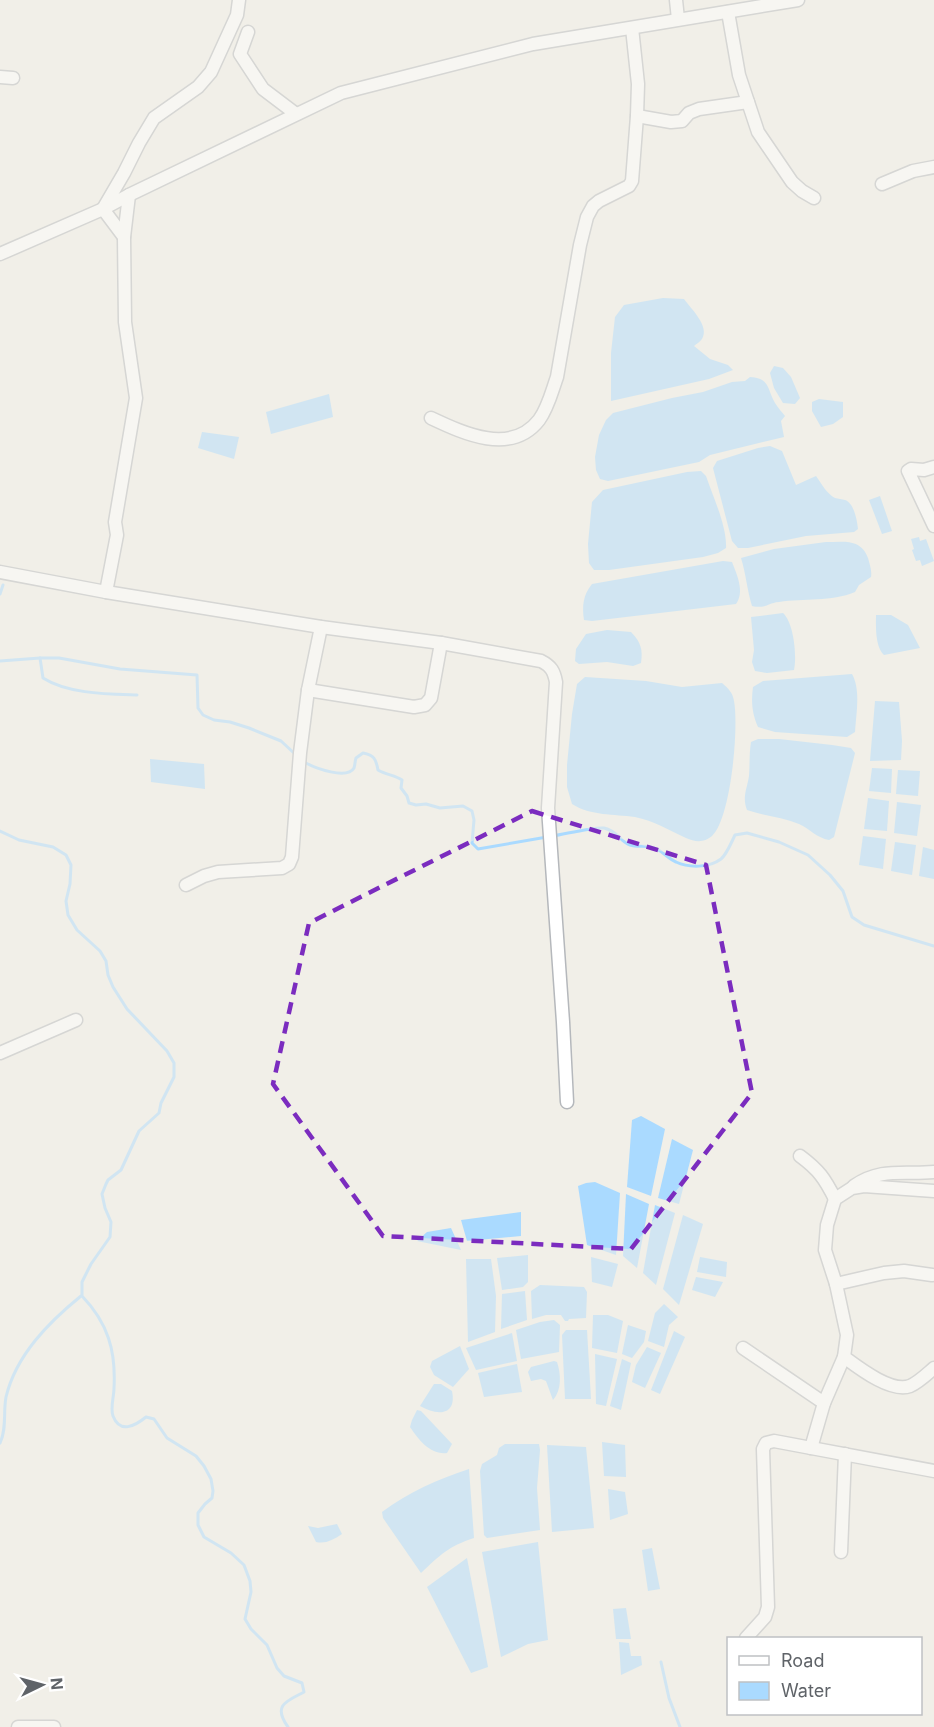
<svg xmlns="http://www.w3.org/2000/svg" width="934" height="1727" viewBox="0 0 934 1727" font-family="Inter,sans-serif">
  <rect width="100%" height="100%" fill="#f1efe8"/>
  <g fill="#aadaff">
    <path d="M663,298L684,299C691,309 710,326 702,339C700,342 696,344 694,346L710,359L728,365L733,370L709,379L611,401V353L615,317L624,305Z"/>
    <polygon points="774,366 783,368 791,377 800,398 795,404 783,403 774,388 770,373"/>
    <path d="M750,377C770,378 767,389 775,403C778,408 782,412 785,416L781,421L784,437L710,455L699,462L608,481L600,479L596,470L595,457L599,435L606,420L613,413L672,398L703,392L732,382L745,381Z"/>
    <polygon points="329,394 333,417 271,434 266,412"/>
    <polygon points="819,399 843,402 843,417 833,424 821,427 812,411 812,402"/>
    <polygon points="202,432 239,437 234,459 198,448"/>
    <path d="M770,446L782,451L796,485L816,476C821,483 827,494 835,498C838,499 842,499 845,500C854,503 857,520 858,529L854,532L806,536L748,548H738L732,541L713,468L717,461L758,448Z"/>
    <path d="M701,471L706,476C713,497 727,526 726,548L718,553L703,557L609,570H594L589,563L588,544L592,502L603,490L687,472Z"/>
    <polygon points="880,496 892,531 882,534 869,500"/>
    <polygon points="919,537 920,541 926,539 934,561 922,566 920,560 916,561 912,550 914,549 911,539"/>
    <path d="M826,542C843,542 861,538 868,558C870,565 872,571 871,577L859,585L855,592C831,602 804,598 779,602C767,603 767,609 752,606C747,590 746,574 741,558L774,549Z"/>
    <path d="M723,561L732,562C737,575 745,592 736,604L592,621L584,620C582,606 583,595 592,584Z"/>
    <path d="M783,613C794,623 797,656 794,670L767,673L755,671L752,662L754,650L751,617Z"/>
    <path d="M876,615H891L908,625L920,648L884,655C875,646 876,627 876,615Z"/>
    <path d="M607,630L631,632C641,642 643,650 641,663L633,666L607,662L579,664L575,661L576,649L586,634Z"/>
    <path d="M852,674C861,690 856,714 855,732L847,737L775,732L758,727C752,713 751,702 753,687L763,681Z"/>
    <path d="M585,677L646,681L682,687L722,683C728,688 733,693 734,701C739,727 731,818 712,836C704,843 695,842 686,838C669,830 654,821 635,817C614,814 591,816 572,804L567,787V765L572,714L577,684Z"/>
    <polygon points="875,701 899,702 902,741 901,760 870,761"/>
    <path d="M758,739H779L832,745L851,748L855,753L834,837L829,840C817,838 810,829 799,824C782,817 764,816 747,810C742,797 747,789 749,776C750,765 749,754 751,742Z"/>
    <polygon points="150,759 204,764 205,789 151,782"/>
    <polygon points="872,768 892,769 891,793 869,791"/>
    <polygon points="898,770 920,771 918,796 896,794"/>
    <polygon points="868,798 889,801 887,831 864,829"/>
    <polygon points="897,802 921,805 917,836 894,833"/>
    <polygon points="863,836 886,839 883,869 859,865"/>
    <polygon points="895,842 916,845 912,875 891,871"/>
    <polygon points="923,847 934,850 934,879 919,876"/>
    <polygon points="641,1116 665,1129 651,1196 627,1187 632,1120"/>
    <polygon points="672,1139 693,1150 679,1204 658,1198"/>
    <polygon points="595,1182 620,1193 616,1255 587,1245 578,1186 586,1183"/>
    <polygon points="626,1194 649,1204 637,1268 623,1256"/>
    <polygon points="655,1205 675,1213 656,1285 643,1273"/>
    <polygon points="521,1212 521,1236 467,1241 461,1220"/>
    <polygon points="683,1215 703,1224 679,1305 663,1289"/>
    <polygon points="451,1228 461,1250 417,1241 427,1232"/>
    <polygon points="528,1255 528,1282 523,1287 502,1290 497,1258"/>
    <polygon points="591,1257 618,1264 612,1287 592,1282"/>
    <polygon points="700,1257 727,1262 726,1277 697,1272"/>
    <polygon points="466,1259 491,1259 496,1296 495,1332 468,1342"/>
    <polygon points="696,1277 723,1282 715,1297 692,1290"/>
    <polygon points="540,1285 584,1287 587,1292 586,1318 569,1319 568,1321 565,1321 561,1315 546,1315 532,1319 531,1291"/>
    <polygon points="525,1291 527,1320 501,1329 502,1294"/>
    <polygon points="664,1304 678,1317 669,1325 664,1347 648,1341 655,1313"/>
    <polygon points="593,1315 608,1315 623,1321 617,1353 592,1348"/>
    <polygon points="554,1320 560,1325 559,1352 521,1359 516,1330 540,1322"/>
    <polygon points="628,1325 646,1331 644,1342 632,1358 622,1354"/>
    <polygon points="566,1330 587,1330 591,1399 565,1399 562,1335"/>
    <polygon points="674,1331 685,1337 660,1394 651,1390"/>
    <polygon points="512,1333 517,1361 476,1370 466,1348"/>
    <polygon points="460,1346 469,1369 453,1387 434,1375 430,1367 432,1361"/>
    <polygon points="647,1347 661,1353 645,1388 632,1382 636,1365"/>
    <polygon points="595,1354 617,1359 606,1406 596,1404"/>
    <polygon points="622,1359 631,1363 621,1410 610,1406"/>
    <path d="M554,1361L557,1362C561,1374 562,1390 553,1400L546,1381L541,1379L531,1381L528,1372L531,1367Z"/>
    <polygon points="517,1364 522,1392 484,1397 478,1373"/>
    <path d="M434,1384H441L452,1391C457,1416 437,1416 420,1406Z"/>
    <path d="M417,1410L421,1411L452,1444L447,1453C430,1455 419,1440 410,1427L412,1420Z"/>
    <polygon points="602,1442 625,1445 626,1477 604,1476"/>
    <polygon points="505,1444 539,1444 540,1450 537,1488 540,1530 487,1538 484,1535 480,1471 482,1464 497,1455 499,1448"/>
    <polygon points="547,1445 586,1447 594,1528 552,1532"/>
    <path d="M469,1469L474,1538C449,1546 440,1555 421,1573L383,1518L382,1512C409,1492 438,1479 469,1469Z"/>
    <polygon points="608,1489 625,1492 628,1514 610,1520"/>
    <path d="M337,1524L342,1534C333,1540 326,1544 316,1542L308,1526L318,1528Z"/>
    <polygon points="538,1542 548,1640 528,1644 501,1657 482,1552"/>
    <polygon points="652,1548 660,1589 648,1591 642,1550"/>
    <polygon points="467,1558 488,1667 471,1673 427,1587"/>
    <polygon points="626,1608 631,1639 616,1639 613,1609"/>
    <polygon points="619,1642 629,1643 631,1656 641,1656 642,1665 621,1675"/>
  </g>
  <g fill="none" stroke-linecap="round" stroke-linejoin="round">
    <g stroke="#aadaff" stroke-width="3">
      <polyline points="0,594 3,585"/>
      <path d="M40,658L43,678C68,694 108,694 137,695"/>
      <polyline points="0,661 40,658 59,658 120,669 197,675 198,708 203,715 214,720 230,722 249,728 281,741 295,754"/>
      <path d="M306,763C315,768 347,780 354,768C355,765 355,761 356,758L363,753C374,755 376,759 378,770C386,775 395,775 402,780L401,788L407,796L409,803L416,805L426,804L440,808L463,806L472,811L474,820L472,843L478,849L547,837"/>
      <path d="M0,831L19,840L53,847L66,855L71,865L70,884L66,901L68,915L77,930L100,951L106,961L108,975L113,987L127,1009L167,1051L174,1063V1077L161,1103L159,1113L139,1131L121,1170L108,1180L106,1184L102,1194L105,1208L111,1222L110,1237L91,1264L82,1282V1296C108,1323 116,1351 114,1388C114,1397 110,1408 113,1416C120,1434 135,1426 146,1417L154,1419L167,1438L196,1456L204,1466L211,1479L213,1491L212,1498L205,1504L198,1513V1525L204,1537L231,1553L244,1565L250,1581L251,1592L245,1619L251,1629L267,1645L277,1668L284,1676L302,1683L304,1692C287,1701 272,1705 288,1727"/>
      <path d="M553,836C566,834 592,827 604,828C618,831 619,841 630,845C639,848 647,844 657,849C664,853 669,859 676,862C689,868 709,868 721,859C727,854 731,843 735,835L747,833L779,842L808,855L830,875L843,891L852,917L864,925L934,946"/>
      <path d="M0,1443C7,1428 3,1413 6,1397C16,1355 49,1322 81,1296"/>
      <polyline points="661,1662 669,1698 680,1727"/>
    </g>
    <defs>
      <g id="minor">
        <polyline points="676,0 678,19"/>
        <polyline points="728,12 739,75 758,132 792,182 802,191 814,198"/>
        <polyline points="248,32 240,54 263,89 296,114"/>
        <polyline points="0,77 13,78"/>
        <polyline points="637,116 671,122 682,121 689,113 699,109 748,102"/>
        <polyline points="882,184 913,171 934,167"/>
        <polyline points="124,237 103,209 124,173 139,143 154,118 198,87 211,72 237,15 239,0"/>
        <polyline points="0,254 103,209 129,195 341,93 533,44 798,0"/>
        <path d="M431,418C463,433 511,456 539,420C548,408 552,391 557,377L580,245L587,217L593,206L599,201L629,186L632,181L637,116L638,84L632,28"/>
        <polyline points="934,467 924,470 911,469 908,471 934,526"/>
        <path d="M0,572L106,592L321,627L441,643L541,661C551,666 554,671 556,682L548,808L563,1022L567,1102"/>
        <polyline points="106,592 117,535 115,522 136,398 125,322 124,237 129,195"/>
        <polyline points="308,690 414,707 425,705 431,698 441,643"/>
        <polyline points="186,885 204,876 218,872 282,868 289,864 292,857 300,753 308,690 321,627"/>
        <polyline points="0,1053 76,1020"/>
        <path d="M800,1156C819,1170 825,1179 835,1199"/>
        <path d="M854,1186C881,1167 904,1175 934,1172"/>
        <path d="M934,1191L864,1186L852,1188L835,1199L827,1225L825,1250L836,1284L847,1335L844,1357C859,1368 891,1393 910,1386C919,1382 927,1374 934,1368"/>
        <polyline points="836,1284 884,1273 904,1271 932,1275"/>
        <polyline points="743,1348 824,1403"/>
        <polyline points="811,1448 824,1403 844,1357"/>
        <polyline points="841,1552 845,1454"/>
        <polyline points="746,1638 765,1617 768,1607 763,1449 766,1443 774,1441 934,1471"/>
        <polyline points="18,1727 54,1727"/>
      </g>
    </defs>
    <use href="#minor" stroke="#b5b8bc" stroke-width="15"/>
    <use href="#minor" stroke="#fff" stroke-width="12"/>
  </g>
  <path d="M0 0H934V1727H0ZM532,811L706,865L752,1093L631,1249L383,1236L273,1084L309,923Z" fill="#f1efe8" fill-opacity=".55" fill-rule="evenodd"/>
  <path fill="none" stroke="#7b2cbf" stroke-width="4.5" stroke-dasharray="12 8" stroke-linejoin="round" d="M532,811L706,865L752,1093L631,1249L383,1236L273,1084L309,923Z"/>
  <rect x="727" y="1637" width="195" height="78" fill="#ffffff" stroke="#bfc1c3" stroke-width="1.5"/>
  <rect x="739" y="1656" width="30" height="9" fill="#ffffff" stroke="#bfc1c3" stroke-width="1.5"/>
  <text x="781" y="1667" font-size="18" fill="#5f6368">Road</text>
  <rect x="739" y="1682" width="30" height="18" fill="#aadaff" stroke="#bfc1c3" stroke-width="1.5"/>
  <text x="781" y="1697" font-size="18" fill="#5f6368">Water</text>
  <g transform="translate(42 1685) rotate(85)" stroke="#ffffff" stroke-width="4.5" paint-order="stroke">
  <path d="M0-4.5L10 22L0 15L-10 22Z" fill="#5f6368"/>
  <text y="-9" font-size="16" font-weight="bold" text-anchor="middle" fill="#5f6368">N</text>
  </g>
</svg>
